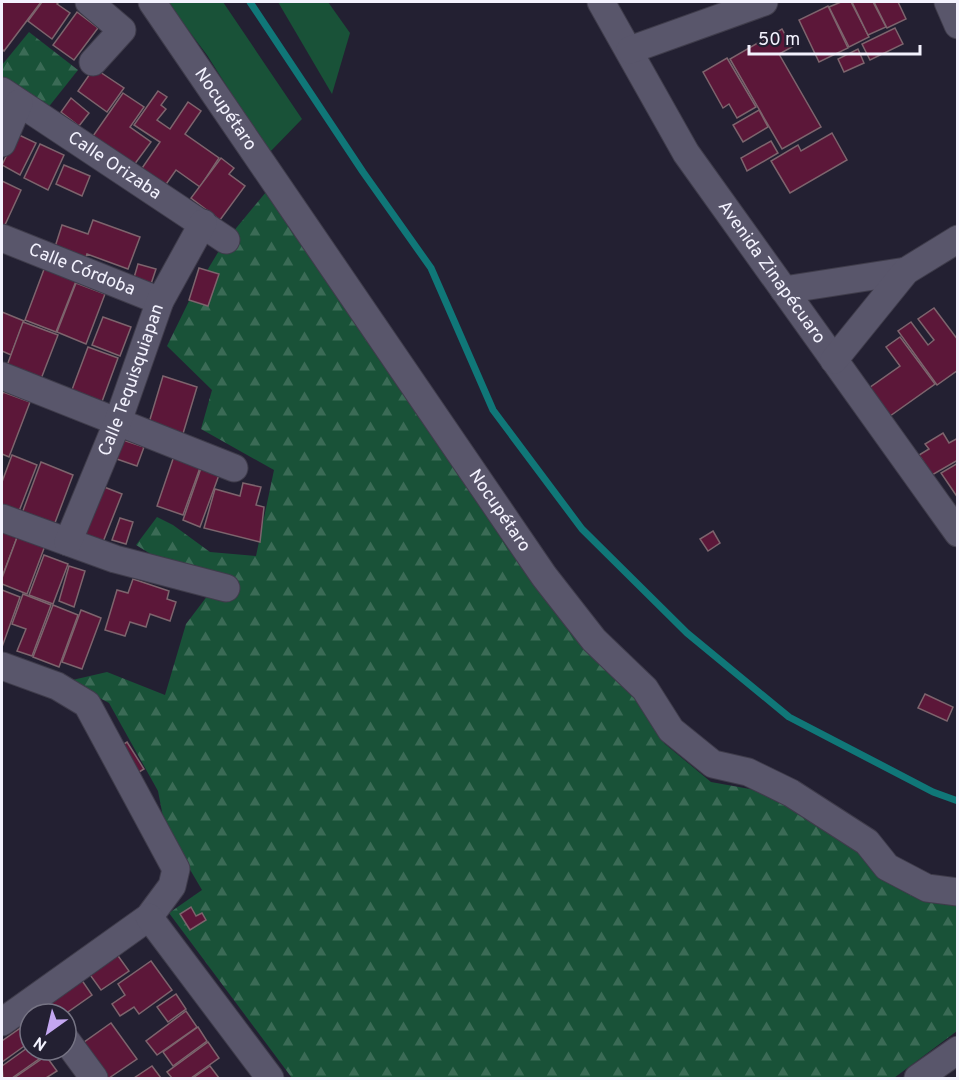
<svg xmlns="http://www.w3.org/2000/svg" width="959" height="1080" viewBox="0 0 959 1080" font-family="Overpass,sans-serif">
  <defs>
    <pattern id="forest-firs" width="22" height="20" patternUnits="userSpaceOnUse" patternTransform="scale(1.5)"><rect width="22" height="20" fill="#195238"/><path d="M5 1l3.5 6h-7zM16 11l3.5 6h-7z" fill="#3b6b56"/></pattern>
  </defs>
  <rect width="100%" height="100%" fill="#232032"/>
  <g fill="#195238">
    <polygon points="167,2 223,2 302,119 269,153 207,55"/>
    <polygon points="278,2 328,2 350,33 332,94"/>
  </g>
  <g fill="url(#forest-firs)">
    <polygon points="29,32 78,70 47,109 2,79 2,65"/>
    <polygon points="266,192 632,692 665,744 711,782 761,791 856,849 957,902 957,1031 894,1078 292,1078 169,913 202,890 165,827 158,791 109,703 68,681 107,672 165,695 186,624 211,591 136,545 157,517 173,525 210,552 256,556 274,470 201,429 212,390 167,346 190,299 223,244"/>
  </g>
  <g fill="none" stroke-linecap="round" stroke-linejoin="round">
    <polyline stroke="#107778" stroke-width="7" points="250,2 363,172 431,268 493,410 582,529 687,633 789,717 933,792 958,801"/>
  </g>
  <g fill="#5c1739" stroke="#7d646d" stroke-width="1.5">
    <polygon points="2,2 41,2 4,51 2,49"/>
    <polygon points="42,2 59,2 57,4 70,13 52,39 28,21"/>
    <polygon points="841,2 851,2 869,37 849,47 829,7"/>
    <polygon points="852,2 873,2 886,27 868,35"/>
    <polygon points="874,2 898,2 906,19 887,28"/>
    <polygon points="828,6 848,48 819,62 799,20"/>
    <polygon points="77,12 98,28 74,60 53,45"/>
    <polygon points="895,28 903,44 870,60 862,44"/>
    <polygon points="782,29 792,47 779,54 821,127 782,149 730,59"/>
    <polygon points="858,49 864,63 844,72 838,59"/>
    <polygon points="727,58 756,107 737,118 729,104 723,108 703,72"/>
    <polygon points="94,68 124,88 107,112 78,91"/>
    <polygon points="158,91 167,97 161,105 166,109 157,120 170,129 188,102 201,111 185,134 219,158 200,187 176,170 162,190 138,174 160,142 134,125"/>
    <polygon points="123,93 144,107 130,127 151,142 134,165 93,136"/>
    <polygon points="71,98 89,113 79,126 61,112"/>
    <polygon points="759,110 768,127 743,142 733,125"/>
    <polygon points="832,133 847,160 790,193 771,161 798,145 801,151"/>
    <polygon points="17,134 36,143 20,175 2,165"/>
    <polygon points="771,141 778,153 747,171 741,158"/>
    <polygon points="40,144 64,155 48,190 24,178"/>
    <polygon points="221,158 234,168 229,174 245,186 220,220 191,198"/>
    <polygon points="64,165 90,176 82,196 56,184"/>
    <polygon points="2,181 21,190 4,227 2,226"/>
    <polygon points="93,220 140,237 128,269 87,254 85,260 54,250 62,225 88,234"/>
    <polygon points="46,264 78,276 56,332 25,320"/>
    <polygon points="138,264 156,269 150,287 133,281"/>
    <polygon points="199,268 219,274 208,306 189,300"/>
    <polygon points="76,283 105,294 86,344 57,332"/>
    <polygon points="934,308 958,340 958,370 937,385 898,331 911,322 928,345 934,340 918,319"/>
    <polygon points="2,312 24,321 11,355 2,351"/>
    <polygon points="103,317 131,327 120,356 92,345"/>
    <polygon points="23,322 58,335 39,384 5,371"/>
    <polygon points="900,337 935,384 890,416 869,388 900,366 886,347"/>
    <polygon points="88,347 118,358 100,407 70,395"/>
    <polygon points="163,376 197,387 182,437 148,426"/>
    <polygon points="3,392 30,402 9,457 2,454 2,396"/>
    <polygon points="943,433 949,443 958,438 958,460 932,475 919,455 929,449 925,444"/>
    <polygon points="114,437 144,447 137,466 108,456"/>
    <polygon points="12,455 37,465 16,519 2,514 2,482"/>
    <polygon points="174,456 201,465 183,515 157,506"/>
    <polygon points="41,462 73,475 53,528 21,516"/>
    <polygon points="958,463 958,498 941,473"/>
    <polygon points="201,468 219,475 200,527 183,520"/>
    <polygon points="94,483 122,494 103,542 75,531"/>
    <polygon points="243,483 261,487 256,505 264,507 260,542 204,528 215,489 240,496"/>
    <polygon points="120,518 133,522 126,544 112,540"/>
    <polygon points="2,529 18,535 2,577"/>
    <polygon points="713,531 720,543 708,551 700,539"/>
    <polygon points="19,532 46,543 27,594 2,584 2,578"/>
    <polygon points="44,555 68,564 53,604 29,595"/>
    <polygon points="69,566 85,571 74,607 59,601"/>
    <polygon points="133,579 169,591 167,599 176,602 170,621 150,614 146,627 130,622 125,636 105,630 117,590 128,593"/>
    <polygon points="2,590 20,597 2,647"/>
    <polygon points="23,594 51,605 32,656 17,651 26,629 12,624"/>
    <polygon points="53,605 78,615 59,667 33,657"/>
    <polygon points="81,610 101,618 82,669 62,662"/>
    <polygon points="925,694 953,707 947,721 918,708"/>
    <polygon points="127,742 144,769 131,777 114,750"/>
    <polygon points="191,907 196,916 202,913 206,920 190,930 180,914"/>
    <polygon points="116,953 129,971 101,990 88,972"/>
    <polygon points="151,961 172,990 139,1014 134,1007 120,1016 112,1004 125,995 118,984"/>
    <polygon points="79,976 92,995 65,1014 57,1014 46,999"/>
    <polygon points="176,994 186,1009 168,1022 157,1007"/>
    <polygon points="186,1011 197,1027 157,1055 146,1041"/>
    <polygon points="29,1022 30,1042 2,1062 2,1041"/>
    <polygon points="111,1023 137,1059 109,1078 104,1078 80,1045"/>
    <polygon points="198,1027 207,1041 173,1066 163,1052"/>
    <polygon points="208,1042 219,1058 191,1078 172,1078 167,1072"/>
    <polygon points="30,1046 30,1050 43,1050 46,1054 12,1078 3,1078 2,1066"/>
    <polygon points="46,1056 57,1071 46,1078 14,1078"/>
    <polygon points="152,1066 161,1078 134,1078"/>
    <polygon points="210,1066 219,1078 193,1078"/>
  </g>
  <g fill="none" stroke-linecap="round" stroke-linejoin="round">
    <defs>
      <g id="minor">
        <polyline points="89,2 122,30 93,62"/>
        <path id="s1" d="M152,2L544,576L594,640L645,689L671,730L713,764L748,772L791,793L867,842L887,867L927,888L958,892"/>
        <path id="s2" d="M601,2L686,153L958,533"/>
        <polyline points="948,2 958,25"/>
        <polyline points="630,50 764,2"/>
        <path id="s3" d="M2,91L226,240"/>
        <polyline points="2,143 19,103"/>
        <path id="s4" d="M2,238L160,301"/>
        <polyline points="784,290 906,271"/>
        <polyline points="834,360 906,271 958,239"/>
        <polyline points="2,376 234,468"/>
        <polyline points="2,518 115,559 226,588"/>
        <path id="s5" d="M68,542L118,421L160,301L203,223"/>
        <polyline points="2,666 57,686 87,704 176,869 172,886 149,917 2,1022"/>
        <polyline points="149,917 270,1078"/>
        <polyline points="66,1040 94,1078"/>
        <polyline points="918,1078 958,1050"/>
      </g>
    </defs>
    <use href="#minor" stroke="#3f3c4b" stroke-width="29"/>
    <use href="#minor" stroke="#59566b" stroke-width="27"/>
  </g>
  <g text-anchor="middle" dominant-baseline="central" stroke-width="4.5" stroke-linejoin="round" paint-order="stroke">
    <g font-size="18" fill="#f3f2fe" stroke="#232032">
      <text stroke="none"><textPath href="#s1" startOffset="130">Nocupétaro</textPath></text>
      <text stroke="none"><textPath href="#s3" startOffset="135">Calle Orizaba</textPath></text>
      <text stroke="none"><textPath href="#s4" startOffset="86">Calle Córdoba</textPath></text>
      <text stroke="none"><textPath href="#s2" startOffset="320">Avenida Zinapécuaro</textPath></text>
      <text stroke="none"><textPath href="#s5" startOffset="174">Calle Tequisquiapan</textPath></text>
      <text stroke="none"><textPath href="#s1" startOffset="616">Nocupétaro</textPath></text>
    </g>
  </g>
  <rect width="959" height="1080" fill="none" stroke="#f3f2fe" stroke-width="6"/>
  <g transform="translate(48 1032) rotate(214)"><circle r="28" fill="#232032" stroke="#767484" stroke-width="1.5"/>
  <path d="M0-4.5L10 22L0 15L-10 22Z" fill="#c4a7f1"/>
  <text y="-9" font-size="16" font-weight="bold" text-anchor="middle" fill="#f3f2fe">N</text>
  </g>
  <path d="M749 45v9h171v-9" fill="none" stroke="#f3f2fe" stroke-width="3"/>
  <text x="758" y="45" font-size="18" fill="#f3f2fe" stroke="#232032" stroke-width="4.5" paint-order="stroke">50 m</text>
</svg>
